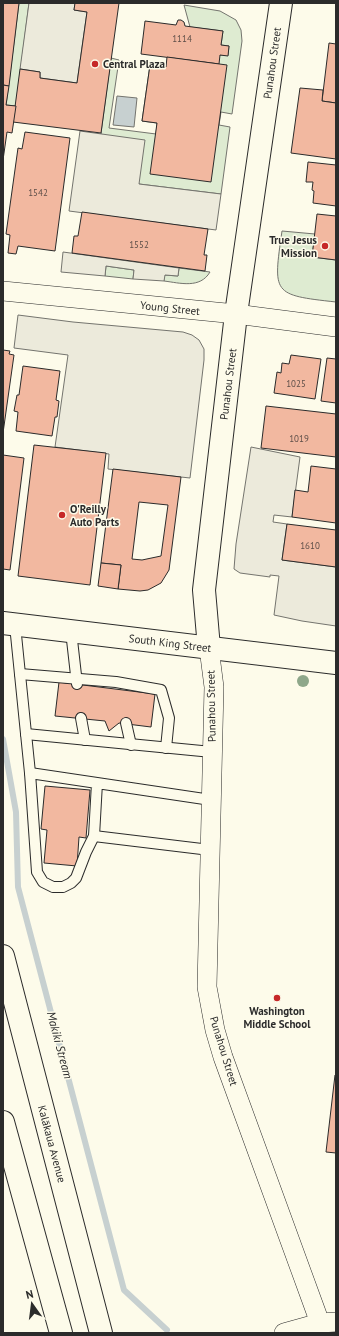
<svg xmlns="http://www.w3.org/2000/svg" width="339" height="1336" viewBox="0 0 339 1336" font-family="'PT Sans',sans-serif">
  <rect width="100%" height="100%" fill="#fdfbea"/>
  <g fill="#deebd1" stroke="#74746e">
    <polygon points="19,3 29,3 16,106 6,105"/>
    <polygon points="184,5 220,11 236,20 241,30 242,41 232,114 221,112 219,125 230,127 221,194 139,184 101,133 111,58 119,60 109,128 156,134 157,123 142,121 150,65 166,67 220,55 228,55 229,46 221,45 223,31 190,27"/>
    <path d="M282,231L315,234L312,257L336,260V302C272,295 273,294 282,231Z"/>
    <polygon points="106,266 134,270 133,279 105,276"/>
    <path d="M179,268L210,272C200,289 180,283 164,281V275L178,276Z"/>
  </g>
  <g fill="#eceadb" stroke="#74746e">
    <polygon points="29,3 75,3 74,10 87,12 77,83 40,78 40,72 20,69"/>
    <polygon points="80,131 145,140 139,184 221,194 216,230 69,211"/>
    <polygon points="63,252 179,268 178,276 165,275 164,281 133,279 134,270 106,266 105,276 61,272"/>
    <polygon points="18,315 73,322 183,332 192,335 199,340 204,349 204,360 190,478 108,469 109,454 55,447 68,355 14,348"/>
    <polygon points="251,447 300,457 292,517 274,515 273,522 287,524 282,560 336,567 336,626 302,621 274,615 279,576 270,575 270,577 240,573 234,569 236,544"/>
  </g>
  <polygon fill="#c7d0d0" stroke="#74746e" points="117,96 137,98 134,127 113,125"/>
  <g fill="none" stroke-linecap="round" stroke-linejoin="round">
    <polyline stroke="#c7d0d0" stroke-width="6" points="3,739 16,812 18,887 124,1290 167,1330"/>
  </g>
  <g fill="#f2b8a0" stroke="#2b2b2b" fill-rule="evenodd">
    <polygon points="3,3 19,3 9,86 3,85"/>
    <polygon points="75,3 119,3 101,133 13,122 20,69 40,72 40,78 77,83 87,12 74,10"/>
    <polygon points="181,20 184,22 185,26 223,31 221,45 229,46 228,56 220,55 219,64 141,54 145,21 176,25 178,20"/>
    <polygon points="329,43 336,44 336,103 322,101"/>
    <polygon points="167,57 227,65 211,182 150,174 157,123 142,121 150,65 166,67"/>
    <polygon points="3,85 9,86 6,105 16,106 12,133 7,132 3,160"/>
    <polygon points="300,88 323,90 322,101 336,103 336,159 291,153"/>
    <polygon points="25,132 70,138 55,251 18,246 16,254 8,253 10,235 6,234 18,148 22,149"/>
    <polygon points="308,162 336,165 336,206 313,203 314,191 312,190 313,182 306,182"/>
    <polygon points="82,212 208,229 204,255 207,255 205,271 72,253 74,236 78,236"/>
    <polygon points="317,214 336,216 336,260 312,257"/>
    <polygon points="3,350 10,351 9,354 14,355 3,433"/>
    <polygon points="291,355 321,359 315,399 274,393 277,372 281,373 282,363 289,364"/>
    <polygon points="327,358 336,359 336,403 321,401"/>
    <polygon points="23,366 60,371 56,400 59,401 57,417 55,417 52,436 16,431 18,412 14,411 17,395 19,395"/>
    <polygon points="266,406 336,414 336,457 261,448"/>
    <polygon points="34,445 106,453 90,585 18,576"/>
    <polygon points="3,455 24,458 10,570 3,569"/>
    <polygon points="311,466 336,469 336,523 292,517 295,490 308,492"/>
    <path d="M113,469L181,477L169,570L161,583L148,590L140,591L118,589L121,565L101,563ZM139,502L168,505L161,556L142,560L132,559Z"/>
    <polygon points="287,524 336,530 336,567 282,560"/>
    <polygon points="101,563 121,565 118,589 98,586"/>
    <polygon points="59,682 155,694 151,727 119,723 109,731 105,721 55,716"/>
    <polygon points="45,786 90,790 86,838 79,837 77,866 44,863 47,830 41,829"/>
    <polygon points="335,1075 336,1075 336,1153 326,1152"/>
  </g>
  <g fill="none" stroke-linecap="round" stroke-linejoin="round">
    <defs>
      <g id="service">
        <polyline points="15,625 30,773"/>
        <polyline points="71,631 77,684"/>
        <polyline points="20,674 116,682 161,690 169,718 166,748"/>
        <polyline points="81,718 85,740"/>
        <polyline points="126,723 131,745"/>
        <polyline points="26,734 212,752"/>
        <polyline points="97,783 94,836 86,852 76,878 71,883 63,887 53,887 43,882 37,872 30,773 211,800"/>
        <polyline points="94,836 210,850"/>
      </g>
      <g id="minor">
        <polyline points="3,291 236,314 336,327"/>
        <polyline points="209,648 214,687 207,987 215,1030 223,1057 320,1323"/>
        <polyline points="284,1333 320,1323 336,1322"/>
      </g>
      <polyline id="secondary" points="209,648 204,590 236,314 281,3"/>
      <g id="primary">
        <polyline points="3,623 336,663"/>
        <polyline points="3,956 101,1333"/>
        <polyline points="3,1122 61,1333"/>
      </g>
    </defs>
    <use href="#service" stroke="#2b2b2b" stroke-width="12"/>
    <use href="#minor" stroke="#2b2b2b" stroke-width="20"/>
    <use href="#secondary" stroke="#2b2b2b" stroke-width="24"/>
    <use href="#primary" stroke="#2b2b2b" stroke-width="24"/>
    <use href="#service" stroke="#fdfbea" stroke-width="10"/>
    <use href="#minor" stroke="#fdfbea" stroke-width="19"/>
    <use href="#secondary" stroke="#fdfbea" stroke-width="22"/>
    <use href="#primary" stroke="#fdfbea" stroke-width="22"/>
  </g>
  <circle fill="#8ea78a" cx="303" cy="681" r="6"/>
  <g fill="#c62828" stroke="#fdfbea" stroke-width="1.5">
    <circle cx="95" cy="64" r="4"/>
    <circle cx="325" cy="246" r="4"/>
    <circle cx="62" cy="515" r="4"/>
    <circle cx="277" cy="998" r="4"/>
  </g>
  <g text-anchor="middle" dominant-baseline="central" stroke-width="3" stroke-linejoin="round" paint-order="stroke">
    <g font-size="9" fill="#5d4e48">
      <text x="182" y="38">1114</text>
      <text x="38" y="192">1542</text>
      <text x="139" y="244">1552</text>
      <text x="296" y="383">1025</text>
      <text x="299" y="438">1019</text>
      <text x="310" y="545">1610</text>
    </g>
    <g font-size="11" fill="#2b2b2b" stroke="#fdfbea">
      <text transform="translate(272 63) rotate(-82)">Punahou Street</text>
      <text transform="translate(170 308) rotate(6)">Young Street</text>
      <text transform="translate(228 384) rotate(-83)">Punahou Street</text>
      <text transform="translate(170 643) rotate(7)">South King Street</text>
      <text transform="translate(211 706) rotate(-91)">Punahou Street</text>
      <text transform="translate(224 1051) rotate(73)">Punahou Street</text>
      <text transform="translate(52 1144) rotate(75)">Kalākaua Avenue</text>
    </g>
    <g font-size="11" font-weight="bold" fill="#2b2b2b" stroke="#fdfbea" text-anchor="start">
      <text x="103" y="64">Central Plaza</text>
      <text x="317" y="240" text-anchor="end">True Jesus<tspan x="317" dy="13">Mission</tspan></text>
      <text x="70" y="509">O'Reilly<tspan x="70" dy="13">Auto Parts</tspan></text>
      <text x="277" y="1011" text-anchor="middle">Washington<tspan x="277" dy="13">Middle School</tspan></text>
    </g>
    <g font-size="12" font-style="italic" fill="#2b2b2b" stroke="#fdfbea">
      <text transform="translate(60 1045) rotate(75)">Makiki Stream</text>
    </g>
  </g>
  <rect width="339" height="1336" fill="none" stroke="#2b2b2b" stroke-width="8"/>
  <g transform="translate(32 1304) rotate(346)" stroke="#fdfbea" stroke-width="3" paint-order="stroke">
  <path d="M0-3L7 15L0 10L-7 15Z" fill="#2b2b2b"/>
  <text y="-6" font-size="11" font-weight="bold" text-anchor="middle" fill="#2b2b2b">N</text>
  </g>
</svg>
